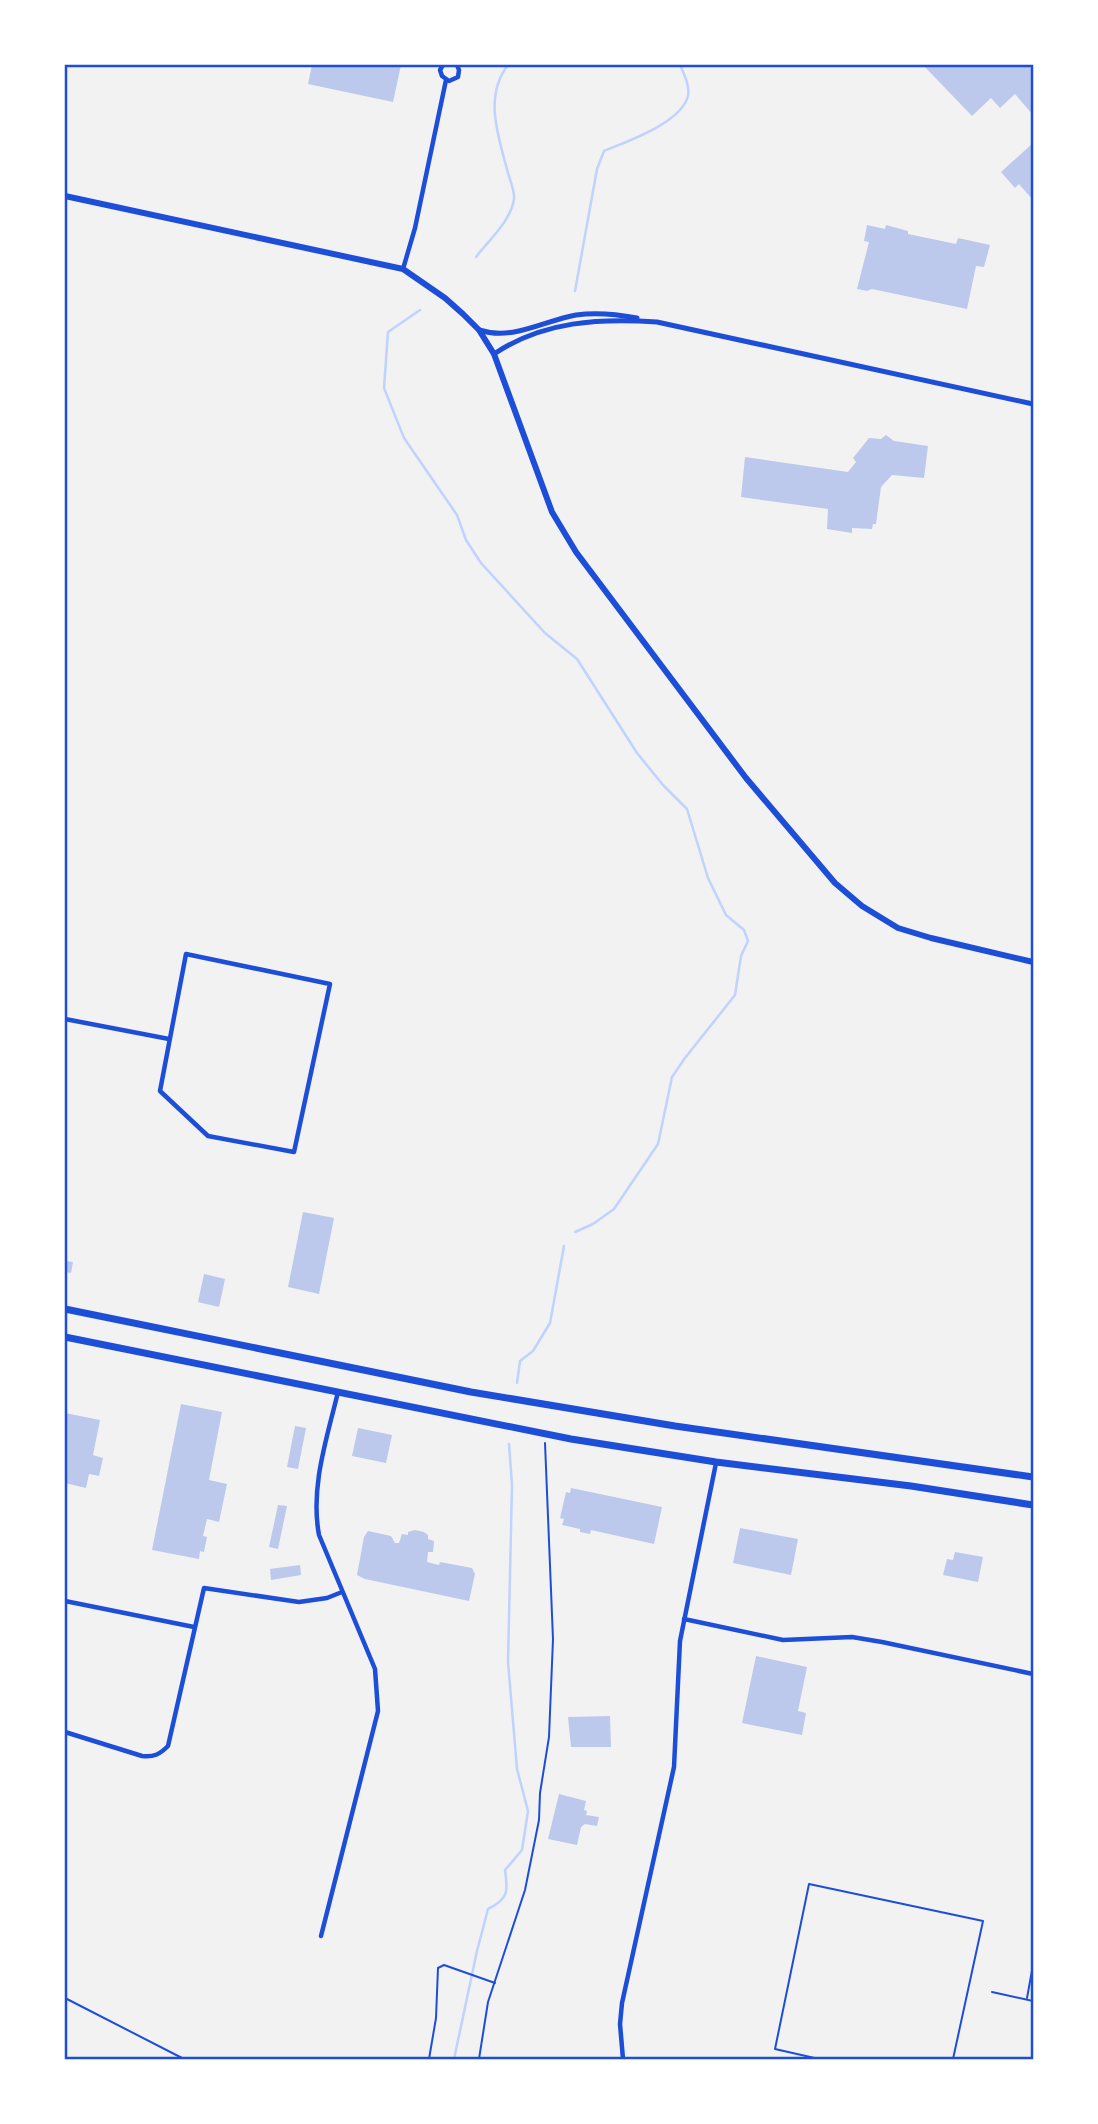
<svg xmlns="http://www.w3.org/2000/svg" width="1098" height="2124" viewBox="0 0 1098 2124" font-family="Barlow,sans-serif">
  <rect width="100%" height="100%" fill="#f2f2f2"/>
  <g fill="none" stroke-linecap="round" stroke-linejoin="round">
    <g stroke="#bfd3fe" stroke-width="2.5">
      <path d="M476,257C488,241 511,221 514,199C515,192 510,180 508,173C499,138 483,97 508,65"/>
      <path d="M575,291L597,169L604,151C628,141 681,123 688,96C690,86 684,74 680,65"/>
      <polyline points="420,310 388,332 384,388 404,438 457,515 466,540 481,563 545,633 577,659 637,753 663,785 687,809 708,878 726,915 744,930 748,941 741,956 735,995 685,1058 672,1077 658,1144 614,1209 593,1224 575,1232"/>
      <polyline points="517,1383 520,1361 533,1351 550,1323 564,1246"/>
      <path d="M454,2059L477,1951L488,1909C509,1899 508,1891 505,1870L522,1850L528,1811L517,1769L508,1662L512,1485L509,1444"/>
    </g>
  </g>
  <g fill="#bdc9ec">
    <polygon points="312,65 401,65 393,102 308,84"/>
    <polygon points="923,65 1028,65 1033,70 1033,115 1015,94 1000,108 991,98 972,116"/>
    <polygon points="1033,143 1033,200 1019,184 1015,188 1001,172"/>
    <polygon points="867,225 885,229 886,225 908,231 908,234 956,244 958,238 990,245 984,267 976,266 967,309 872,289 867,291 857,289 869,242 864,241"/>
    <polygon points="886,435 894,441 928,446 924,478 892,475 881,487 876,524 873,524 872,529 852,528 852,533 827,529 828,509 741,497 745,457 848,472 856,462 853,458 869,438 881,439"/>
    <polygon points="303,1212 334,1218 319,1294 288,1287"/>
    <polygon points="66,1261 73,1262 71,1273 65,1272"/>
    <polygon points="204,1274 225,1279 219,1307 198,1302"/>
    <polygon points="181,1404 222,1412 209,1480 227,1484 219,1522 207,1519 203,1536 207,1537 204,1552 200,1551 199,1559 152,1550"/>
    <polygon points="65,1413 100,1420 93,1455 103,1458 99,1476 89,1474 86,1488 65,1483"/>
    <polygon points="295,1426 306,1428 298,1469 287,1467"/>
    <polygon points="358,1428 392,1435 386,1463 352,1456"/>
    <polygon points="571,1488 662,1507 654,1544 591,1530 590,1534 580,1532 580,1529 562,1525 564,1519 560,1518 566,1492 570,1493"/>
    <polygon points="278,1505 287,1506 278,1549 269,1547"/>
    <polygon points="740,1528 798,1539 791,1575 733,1563"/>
    <polygon points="415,1530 424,1532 428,1535 428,1539 434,1541 433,1552 428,1552 427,1562 439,1565 440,1562 472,1568 475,1574 469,1601 365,1579 357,1575 364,1537 368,1531 391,1536 395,1543 399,1543 402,1534 408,1535 408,1532"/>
    <polygon points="955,1552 983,1557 978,1582 943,1575 947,1559 953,1560"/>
    <polygon points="300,1565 301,1575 271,1580 270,1569"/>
    <polygon points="756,1656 807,1667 798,1711 806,1713 802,1735 742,1723"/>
    <polygon points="610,1716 611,1747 571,1747 568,1717"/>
    <polygon points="559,1794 586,1801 584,1810 587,1811 586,1815 599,1817 597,1826 585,1824 581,1827 577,1845 548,1839"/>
  </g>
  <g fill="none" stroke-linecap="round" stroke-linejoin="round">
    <g stroke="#1d4ed8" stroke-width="2">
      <polyline points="65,1998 184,2059"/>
      <polyline points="429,2059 436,2018 438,1968 444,1965 495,1983"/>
      <polyline points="479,2059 488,2002 525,1890 539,1820 540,1793 549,1737 553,1639 545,1443"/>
    </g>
    <g stroke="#1d4ed8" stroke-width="2">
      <polyline points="992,1992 1033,2001"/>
      <polyline points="1027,1998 1033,1965"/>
      <polyline points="819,2059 775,2049 809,1884 983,1921 953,2059"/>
      <polyline points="1031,2059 1033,2056"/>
    </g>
    <g stroke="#1d4ed8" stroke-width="4.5">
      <polyline points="443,65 440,70 442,76 449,81 458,77 459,70 457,65"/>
      <polyline points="403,269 415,228 446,80"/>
      <polygon points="186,954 330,984 294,1152 208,1136 160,1091"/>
      <polyline points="65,1019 169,1039"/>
      <polyline points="65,1601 194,1627"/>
      <polyline points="684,1619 783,1640 852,1637 882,1642 1033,1674"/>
      <path d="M65,1732L142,1756C154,1757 159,1755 168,1746L204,1588L299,1602L327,1598L342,1592"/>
      <path d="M321,1936L378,1711L375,1669L319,1535C310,1487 327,1438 338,1392"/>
      <polyline points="623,2059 620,2024 622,2003 674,1767 680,1641 716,1463"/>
    </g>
    <g stroke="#1d4ed8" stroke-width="5">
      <path d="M479,330C513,341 543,321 576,315C597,312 616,314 637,318"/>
      <path d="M494,354C543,321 600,318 657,322L1033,404"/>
    </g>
    <polyline stroke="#1d4ed8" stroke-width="6" points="65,196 403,269 445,298 463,314 479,330 494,354 552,512 576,552 746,778 835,883 862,906 898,928 931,938 1033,962"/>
    <g stroke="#1d4ed8" stroke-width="7">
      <polyline points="65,1309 471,1392 675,1426 1033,1477"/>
      <polyline points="65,1337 571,1439 716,1462 911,1486 1033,1505"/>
    </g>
  </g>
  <rect width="1098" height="2124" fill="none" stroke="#ffffff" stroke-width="133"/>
  <rect x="66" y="66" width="966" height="1992" fill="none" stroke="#1d4ed8" stroke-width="2.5"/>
</svg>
